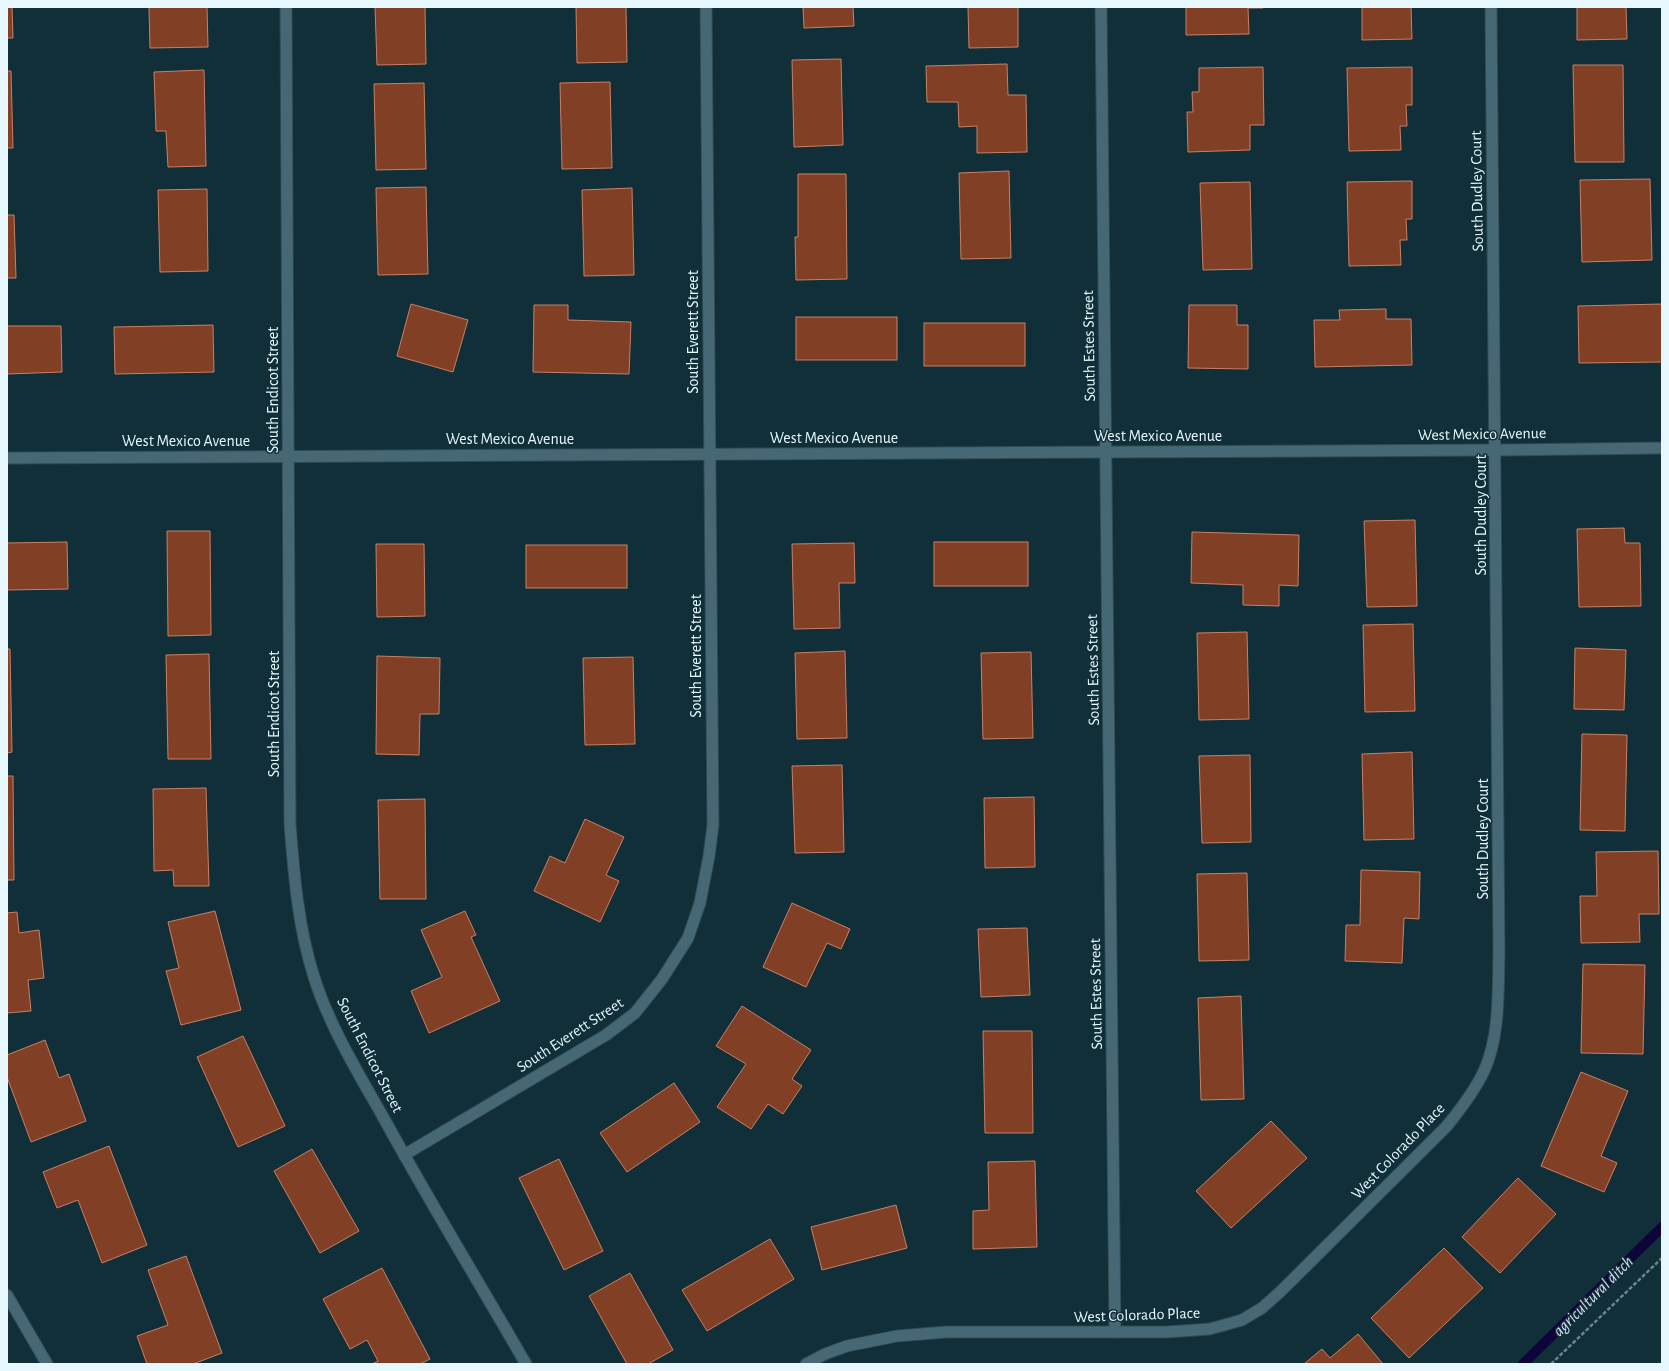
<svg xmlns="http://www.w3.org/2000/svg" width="1669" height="1371" viewBox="0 0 1669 1371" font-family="'Alegreya Sans',sans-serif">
  <rect width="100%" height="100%" fill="#112f39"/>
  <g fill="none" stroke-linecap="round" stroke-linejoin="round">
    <polyline stroke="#0f043a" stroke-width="10" points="1523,1364 1662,1227"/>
  </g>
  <g fill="#813f25" stroke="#c98064">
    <polygon points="7,7 12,7 13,38 7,38"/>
    <polygon points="149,7 207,7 208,47 150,48"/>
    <polygon points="375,7 425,7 426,64 377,65"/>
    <polygon points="576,7 626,7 627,62 577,63"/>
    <polygon points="803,7 853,7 854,26 804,28"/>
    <polygon points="968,7 1018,7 1018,47 969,48"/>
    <polygon points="1186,7 1263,7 1263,8 1248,8 1249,34 1186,35"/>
    <polygon points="1362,7 1411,7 1412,39 1362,40"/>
    <polygon points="1577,7 1626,7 1627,39 1577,40"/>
    <polygon points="841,59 843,145 794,147 792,60"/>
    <polygon points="1007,64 1008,95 1026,95 1027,152 977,153 977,126 959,127 958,102 927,102 926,66"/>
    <polygon points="1573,65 1623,65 1624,162 1575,162"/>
    <polygon points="1263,67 1264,125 1250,125 1250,150 1188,152 1187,112 1193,112 1192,92 1199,92 1199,68"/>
    <polygon points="1412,67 1412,105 1406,105 1407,126 1400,126 1401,150 1349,151 1347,68"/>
    <polygon points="204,70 206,166 168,167 166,131 156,131 154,72"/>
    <polygon points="7,71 11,71 13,148 7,148"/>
    <polygon points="610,82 612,168 562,169 560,83"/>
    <polygon points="424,83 426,169 376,170 374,84"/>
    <polygon points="1009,171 1011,258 961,259 959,173"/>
    <polygon points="798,174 846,174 847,279 796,280 795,237 798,237"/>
    <polygon points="1650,179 1652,260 1582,262 1580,180"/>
    <polygon points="1412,181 1412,219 1406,219 1407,240 1400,240 1401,265 1349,266 1347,182"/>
    <polygon points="1250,182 1252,269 1203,270 1200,183"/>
    <polygon points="426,187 428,274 378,275 376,188"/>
    <polygon points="632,188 634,275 584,276 582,190"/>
    <polygon points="207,189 208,271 160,272 158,190"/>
    <polygon points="7,215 14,215 16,278 7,278"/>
    <polygon points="411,304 468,320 453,372 397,356"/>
    <polygon points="1662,304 1662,362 1579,363 1578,306"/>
    <polygon points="534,305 568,305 568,320 631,322 629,374 533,372"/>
    <polygon points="1189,305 1237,305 1237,325 1248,325 1248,369 1188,368"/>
    <polygon points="1386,309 1386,319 1411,319 1412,365 1315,367 1314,320 1340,320 1339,310"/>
    <rect x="796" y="317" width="101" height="43"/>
    <rect x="924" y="323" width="101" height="43"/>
    <polygon points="213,325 214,372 115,374 114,327"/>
    <polygon points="7,326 61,326 62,372 7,374"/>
    <polygon points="1415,520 1417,606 1367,607 1364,521"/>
    <polygon points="1624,528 1625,543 1640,543 1641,606 1579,607 1577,529"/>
    <polygon points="167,531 210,531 211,635 168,636"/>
    <polygon points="1192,532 1299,535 1298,586 1279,585 1279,606 1243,605 1243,585 1191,583"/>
    <polygon points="67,542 68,589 7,590 7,543"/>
    <rect x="934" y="542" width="94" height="44"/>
    <polygon points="854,543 855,583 839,583 840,628 794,629 792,544"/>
    <polygon points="376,544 424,544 425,616 377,617"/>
    <rect x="526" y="545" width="101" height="43"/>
    <polygon points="1413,624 1415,711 1365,712 1363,625"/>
    <polygon points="1247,632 1249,719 1199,720 1197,633"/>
    <polygon points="1575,648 1626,650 1624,710 1574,709"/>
    <polygon points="7,649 10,649 12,752 7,753"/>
    <polygon points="845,651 847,738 797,739 795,653"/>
    <polygon points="1031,652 1033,738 983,739 981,653"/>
    <polygon points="209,654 211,759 168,759 166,655"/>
    <polygon points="377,656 440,658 439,714 420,714 419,755 376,754"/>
    <polygon points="633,657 635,744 585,745 583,658"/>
    <polygon points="1582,734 1627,735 1625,831 1580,830"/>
    <polygon points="1412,752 1414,839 1364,840 1362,754"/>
    <polygon points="1250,755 1251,842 1202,843 1199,756"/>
    <polygon points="842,765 844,852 795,853 792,766"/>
    <polygon points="7,776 13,776 14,880 7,880"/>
    <polygon points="206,788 209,886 174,886 173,870 154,871 153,789"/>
    <polygon points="1034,797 1035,867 985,868 984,798"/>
    <polygon points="425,799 426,899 380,899 378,800"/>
    <polygon points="585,819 624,837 606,875 619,881 600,922 534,891 550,856 565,863"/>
    <polygon points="1658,851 1659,914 1639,914 1640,942 1581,943 1580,896 1597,896 1596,852"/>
    <polygon points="1361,870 1420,872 1419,919 1404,918 1402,963 1345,961 1346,925 1360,925"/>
    <polygon points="1247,873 1249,960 1199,961 1197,874"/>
    <polygon points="792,903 850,929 841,949 827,943 806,987 763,967"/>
    <polygon points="215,911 241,1010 181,1025 166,971 179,968 168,922"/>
    <polygon points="465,911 476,935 471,937 500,1001 429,1033 411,991 442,977 421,930"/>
    <polygon points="17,912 19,933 39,930 44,978 28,980 31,1011 7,1013 7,913"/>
    <polygon points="1027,928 1030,995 981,997 978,929"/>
    <polygon points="1583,964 1645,965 1643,1054 1581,1053"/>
    <polygon points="1241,996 1244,1099 1201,1100 1198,998"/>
    <polygon points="742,1006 811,1050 792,1079 802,1086 783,1114 768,1104 751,1129 717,1107 746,1064 716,1046"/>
    <polygon points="983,1031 1032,1031 1033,1133 985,1133"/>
    <polygon points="243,1036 285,1126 238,1147 197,1057"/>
    <polygon points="45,1040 59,1078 69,1074 86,1121 31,1142 7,1077 7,1055"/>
    <polygon points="1581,1072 1628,1091 1601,1156 1617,1163 1604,1192 1541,1166"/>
    <polygon points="674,1083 700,1122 627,1172 600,1133"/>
    <polygon points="1271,1121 1307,1158 1231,1228 1196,1191"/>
    <polygon points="109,1146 147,1245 102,1263 78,1200 57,1208 43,1172"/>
    <polygon points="312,1149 359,1231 320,1253 274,1171"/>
    <polygon points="559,1159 603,1251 564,1270 519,1178"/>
    <polygon points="1035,1161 1037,1247 973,1249 973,1211 989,1210 988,1162"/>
    <polygon points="1518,1178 1556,1214 1500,1273 1462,1237"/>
    <polygon points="896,1205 907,1248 822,1270 811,1227"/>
    <polygon points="770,1239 794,1279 707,1331 682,1290"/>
    <polygon points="1444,1248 1483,1288 1409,1358 1371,1318"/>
    <polygon points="186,1256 222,1353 193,1364 147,1364 137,1336 168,1325 148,1270"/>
    <polygon points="382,1268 430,1359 420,1364 372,1364 378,1361 367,1340 350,1349 323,1299"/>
    <polygon points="630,1273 673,1350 648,1364 627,1364 589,1296"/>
    <polygon points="1358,1334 1383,1364 1304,1364 1322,1349 1330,1358"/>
  </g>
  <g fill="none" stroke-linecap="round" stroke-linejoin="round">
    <defs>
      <g id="minor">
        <path d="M286,7L290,824C294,875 298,927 314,977C329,1025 357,1071 382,1115C428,1199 478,1281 526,1364"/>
        <polyline points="1101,7 1115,1332"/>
        <polyline points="7,458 1496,450 1662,448"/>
        <polyline points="404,1155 606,1035 635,1013 662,979 688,938 700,903 709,856 713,825 706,7"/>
        <polyline points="7,1295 47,1364"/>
        <path d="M806,1364L825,1354L847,1346L897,1336L946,1332H1167L1210,1329L1242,1320L1262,1308L1280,1292L1446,1127C1460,1110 1474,1092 1484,1071C1500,1037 1498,990 1499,953L1491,7"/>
      </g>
    </defs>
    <use href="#minor" stroke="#2f4b54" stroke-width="13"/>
    <polyline stroke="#6c848d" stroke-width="2.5" stroke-dasharray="4 2" stroke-linecap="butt" points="1551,1364 1662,1258"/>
    <use href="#minor" stroke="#456874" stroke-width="11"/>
  </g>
  <g text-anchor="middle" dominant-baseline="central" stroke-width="3" stroke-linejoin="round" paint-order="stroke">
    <g font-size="16" fill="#e6f7fd" stroke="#112f39">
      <text transform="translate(1477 191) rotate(-91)">South Dudley Court</text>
      <text transform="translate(693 332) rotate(-90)">South Everett Street</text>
      <text transform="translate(1089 346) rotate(-91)">South Estes Street</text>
      <text transform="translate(273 390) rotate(-90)">South Endicot Street</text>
      <text transform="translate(1482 434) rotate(-1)">West Mexico Avenue</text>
      <text x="1158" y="436">West Mexico Avenue</text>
      <text x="834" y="438">West Mexico Avenue</text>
      <text x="510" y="439">West Mexico Avenue</text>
      <text x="186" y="441">West Mexico Avenue</text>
      <text transform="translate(1481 515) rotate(-90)">South Dudley Court</text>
      <text transform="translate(696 656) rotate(-90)">South Everett Street</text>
      <text transform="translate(1093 670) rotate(-91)">South Estes Street</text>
      <text transform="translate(274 714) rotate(-90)">South Endicot Street</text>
      <text transform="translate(1483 839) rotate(-90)">South Dudley Court</text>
      <text transform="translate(1096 994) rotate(-91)">South Estes Street</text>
      <text transform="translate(570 1035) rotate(-33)">South Everett Street</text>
      <text transform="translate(370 1055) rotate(63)">South Endicot Street</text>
      <text transform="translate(1398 1151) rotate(-46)">West Colorado Place</text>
      <text transform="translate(1137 1315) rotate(-2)">West Colorado Place</text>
    </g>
    <g font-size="17" font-style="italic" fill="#dddff5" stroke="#112f39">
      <text transform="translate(1593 1296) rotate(-45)">agricultural ditch</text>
    </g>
  </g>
  <rect width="1669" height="1371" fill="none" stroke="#e6f7fd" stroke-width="16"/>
</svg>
